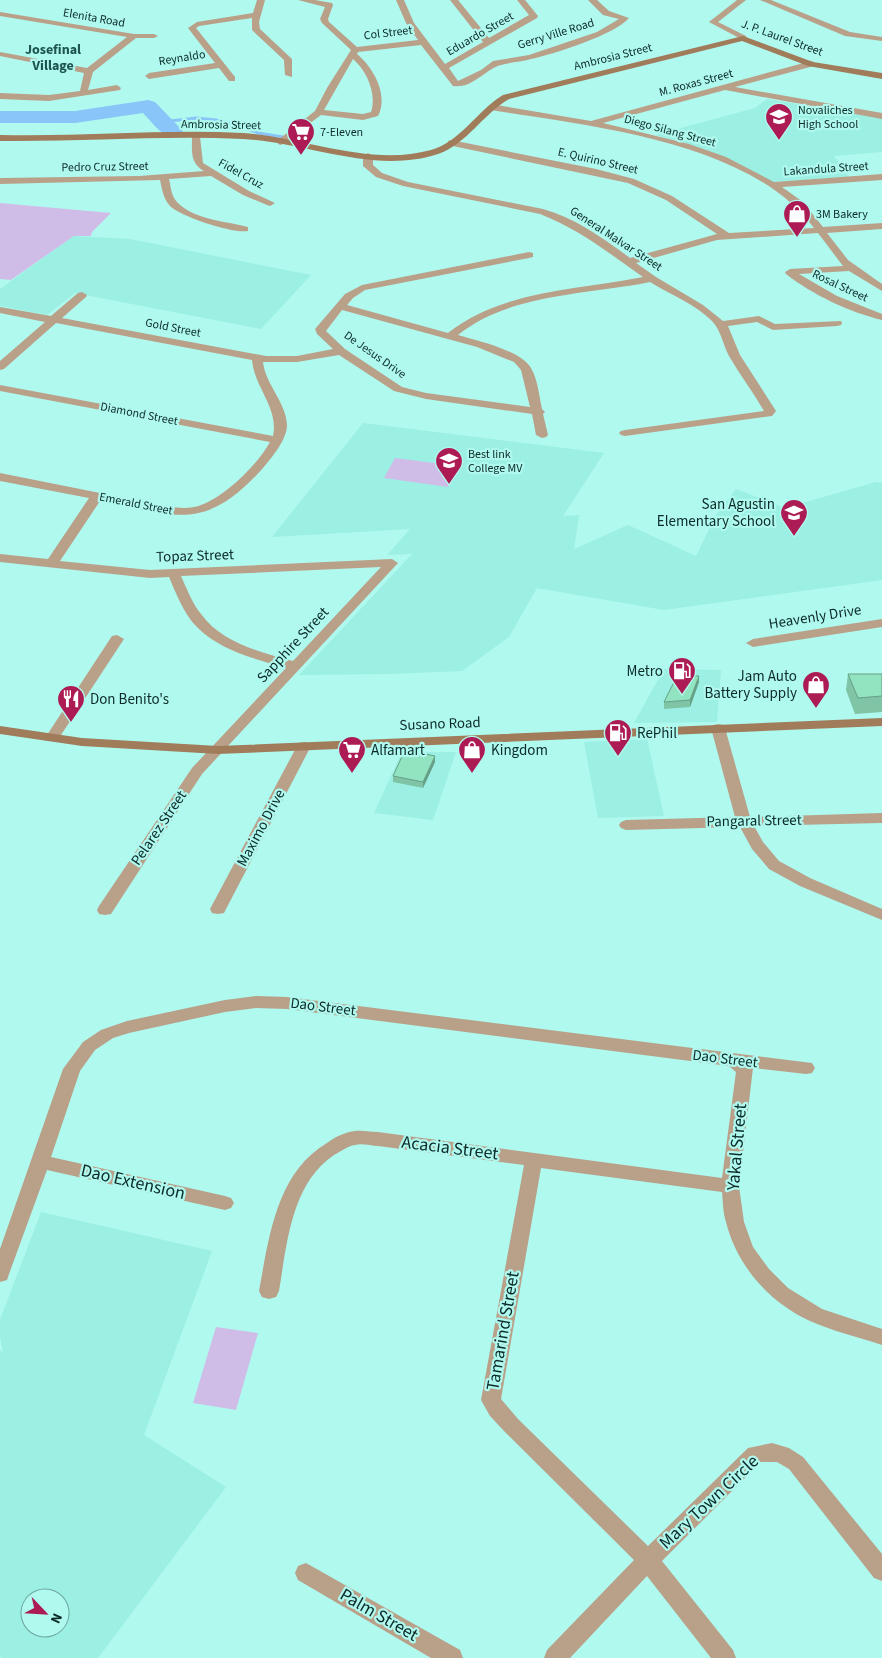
<svg xmlns="http://www.w3.org/2000/svg" width="882" height="1658" viewBox="0 0 882 1658" font-family="'Source Sans 3',sans-serif">
  <rect width="100%" height="100%" fill="#b0f9ef"/>
  <g fill="#9befe3" fill-rule="evenodd">
    <polygon points="767,99 882,118 882,152 834,156 849,177 773,182 695,146 655,135 755,108"/>
    <polygon points="74,236 130,239 311,275 261,329 75,293 47,315 0,306 0,289"/>
    <polygon points="363,423 604,453 563,516 579,515 574,549 628,525 696,556 716,515 736,489 785,508 876,482 882,483 882,580 664,610 537,588 509,637 462,671 390,674 299,675 412,554 387,555 410,529 272,537"/>
    <polygon points="664,669 721,670 717,722 634,723"/>
    <polygon points="647,739 664,816 598,818 584,742"/>
    <polygon points="402,752 456,752 433,820 374,813"/>
    <path d="M41,1212L212,1251L144,1435L226,1487L98,1658H2L0,1656V1350L3,1353L0,1337V1320ZM30,1598H60V1628H30Z"/>
  </g>
  <g fill="#cfbde8">
    <polygon points="0,203 111,213 92,232 91,236 74,236 11,280 0,279"/>
    <polygon points="395,458 458,466 448,487 384,478"/>
    <polygon points="216,1327 258,1333 236,1410 193,1403"/>
  </g>
  <g fill="none" stroke-linecap="round" stroke-linejoin="round">
    <g stroke="#89c5f8" stroke-width="3">
      <polyline points="162,122 196,118 216,120 238,125 258,133 283,137"/>
      <polyline points="291,138 301,140"/>
    </g>
    <path fill="#89c5f8" fill-rule="evenodd" d="M148,100L155,102L180,128L183,132L180,136C163,140 154,124 143,113L75,123H0V111H75Z"/>
    <g fill="#b9a089" fill-rule="evenodd">
      <polygon points="257,0 265,0 259,22 260,29 292,59 292,77 285,75 284,60 252,30 252,18 199,26 196,28 235,77 235,81 229,81 219,68 149,79 145,76 149,73 215,63 188,28 197,22 253,13"/>
      <path d="M298,0H315L332,3L333,5L328,19L329,22L357,47L418,40L406,23L396,0H404L414,23L445,64L483,42L450,0H458L489,38L529,15L517,0H525L538,16L537,18L449,68L458,81L481,70L493,61L529,55L597,32L619,19L603,15L588,0H597L609,11L629,18C614,35 554,54 531,59C521,62 511,62 501,65C485,69 473,89 453,86L421,45L358,52L357,54C373,67 389,95 378,116L363,120L321,115L281,145L278,144V140L315,111L327,88L351,50L322,23L320,19L325,7ZM353,59C367,71 377,94 371,112L363,114L324,110Z"/>
      <polygon points="737,0 746,0 718,22 746,36 747,38 743,40 709,22"/>
      <polygon points="760,0 771,0 850,32 882,37 882,41 845,36"/>
      <polygon points="0,12 134,34 154,34 158,36 154,38 136,38 93,72 88,90 117,85 121,88 120,90 49,101 0,99 0,93 49,95 80,91 84,73 0,56 0,52 87,68 127,37 0,16"/>
      <path d="M811,61L814,62V66L735,87L882,113V119L725,90L603,123L689,144L726,157L774,182L882,174V180L782,187L803,202L823,227L882,223V229L827,233L848,260L882,284V291L849,271L799,274L837,296L882,314V320C849,312 813,295 786,274L785,272L790,269L843,266L818,233L717,240L636,263L656,277L703,305L723,321L759,316L775,324L841,321L842,323L841,325L837,326L773,330L757,322L728,326L740,355L776,411L772,416L625,436L621,435L619,433L621,431L625,430L764,411C753,392 740,375 729,356C723,345 721,330 712,321C695,304 671,295 650,282C587,295 510,293 458,335C478,341 520,350 531,368C538,380 539,396 542,409L545,412L543,414L548,435L546,437L542,438L536,435L532,414L426,399L394,391L339,355L297,362H263C265,384 287,403 287,426C286,441 272,457 263,468C205,533 176,516 100,501L60,561L150,570L392,559L398,563L202,774L111,914L105,915L99,914L97,910L99,906L192,768L286,668C252,658 213,649 190,619C181,606 175,591 169,577L150,578L0,562V554L48,559L89,498L0,481V473L170,507C180,508 191,509 201,505C225,497 258,464 270,442L0,391V385L273,436C279,408 254,387 252,360L56,323L4,369L0,370V361L45,322L0,313V307L51,316L78,293L82,292L87,295L86,297L62,318L266,356H297L333,349L317,334L315,329L345,294L362,285L529,252L533,253V257L529,258L365,290L353,298L347,305L448,333C502,290 578,290 643,277C610,254 579,229 540,214L403,186L376,177L363,166V156L368,153L373,156V165L382,173L408,182L543,209C575,218 603,238 630,258L717,234L666,200L628,183L448,145V141L451,140L596,169L634,179L672,196L729,233L814,228C750,141 590,126 491,110L487,107L491,104L591,121ZM342,310L477,347L514,362L521,370L530,407L426,393L402,387L345,349L326,331ZM381,567L293,661C260,652 222,643 201,614C192,603 187,589 181,576Z"/>
      <path d="M196,134L200,137L203,163L249,191L275,203L270,206L267,205L243,195L211,176L169,179C171,187 171,196 177,202C194,220 226,221 248,227V231C234,234 181,217 170,206C163,198 162,189 160,180L0,184V178L139,176L204,171C190,163 192,152 192,137Z"/>
      <polygon points="882,619 882,627 753,647 746,643 753,639"/>
      <polygon points="117,635 124,639 59,738 57,741 47,741 45,738 112,636"/>
      <polygon points="718,724 723,725 725,728 750,817 882,813 882,823 754,826 763,842 779,861 810,878 882,909 882,920 800,886 769,869 752,849 740,827 626,830 621,828 619,825 621,822 626,820 735,817 711,728 713,725"/>
      <polygon points="304,742 309,743 311,746 226,909 224,913 218,914 212,913 210,909 297,746 299,743"/>
      <path d="M256,996L287,997L812,1063L815,1068L812,1073L806,1074L753,1068L739,1186L744,1222L753,1247L769,1269L788,1288L822,1309L882,1329V1345C858,1337 832,1331 810,1321C769,1302 737,1266 726,1222C723,1213 723,1202 722,1192L541,1168L501,1399L518,1419L648,1546L748,1448L772,1443L789,1448L803,1457L882,1554V1581L874,1578L789,1469L777,1462H761L662,1561L733,1650L736,1658H711L647,1576L570,1658H544L547,1650L634,1560L504,1431L490,1416L481,1400L524,1165L378,1146C371,1146 362,1143 355,1145C348,1146 340,1152 334,1155C291,1184 287,1244 279,1291L276,1297L269,1299L262,1297L259,1291C269,1238 276,1173 327,1143C335,1137 345,1132 355,1131C363,1130 371,1132 378,1132L722,1178L736,1072L729,1066L287,1009L256,1008L225,1012L129,1033L113,1038L95,1050L80,1071L51,1157L225,1196L231,1198L234,1203L231,1208L225,1210L47,1170L9,1274L7,1280L0,1282V1249L63,1069L83,1042L101,1030L127,1021L225,1000Z"/>
      <polygon points="306,1563 460,1650 463,1658 431,1658 298,1580 295,1573 298,1566"/>
    </g>
    <g fill="#a07c5b" fill-rule="evenodd">
      <path d="M743,36L813,62L882,73V79L808,66L742,41L509,99C483,114 467,144 438,154C374,175 306,142 243,139C162,135 81,142 0,141V135C81,137 162,129 243,133C305,137 369,167 431,150C460,142 478,110 503,95Z"/>
      <polygon points="882,718 882,726 218,754 82,746 0,734 0,726 82,738 218,746"/>
    </g>
  </g>
  <g fill="#7ec4a5">
    <polygon points="848,674 882,674 882,712 855,714 846,690"/>
    <polygon points="699,676 699,682 690,707 664,709 664,702"/>
    <polygon points="435,762 423,788 393,782 393,776"/>
  </g>
  <g fill="#66a086">
    <polygon points="699,676 699,682 690,707 690,700"/>
    <polygon points="435,756 435,762 423,788 423,782"/>
  </g>
  <g fill="#92e4c0" stroke="#66a086">
    <polygon points="848,674 882,674 882,696 858,698"/>
    <polygon points="677,676 699,676 690,700 664,702"/>
    <polygon points="405,750 435,756 423,782 393,776"/>
  </g>
  <defs>
    <symbol id="school-pin" viewBox="-11 -11 22 30"><path d="M0 17L-7.5 6A9.5 9.5 0 1 1 7.5 6Z" fill="#ac1b53" stroke="#b0f9ef"/><path d="M0-5L7-2L0 1L-7-2ZM-4 1L0 2.5L4 1V4Q0 6-4 4Z" fill="#fff"/></symbol>
    <symbol id="supermarket-pin" viewBox="-11 -11 22 30"><path d="M0 17L-7.5 6A9.5 9.5 0 1 1 7.5 6Z" fill="#ac1b53" stroke="#b0f9ef"/><path d="M-6-5.5h2.5l.6 2H6L4.5 2H-2.5L-4.4-4H-6ZM-1.5 3.2a1.3 1.3 0 1 0 .1 0ZM3 3.2a1.3 1.3 0 1 0 .1 0Z" fill="#fff"/></symbol>
    <symbol id="shop-pin" viewBox="-11 -11 22 30"><path d="M0 17L-7.5 6A9.5 9.5 0 1 1 7.5 6Z" fill="#ac1b53" stroke="#b0f9ef"/><path d="M-5-2.5h2.3a2.7 3.5 0 0 1 5.4 0H5L5.5 6h-11ZM-1.5-2.5h3a1.5 2.3 0 0 0-3 0Z" fill="#fff"/></symbol>
    <symbol id="university-pin" viewBox="-11 -11 22 30"><path d="M0 17L-7.5 6A9.5 9.5 0 1 1 7.5 6Z" fill="#ac1b53" stroke="#b0f9ef"/><path d="M0-5L7-2L0 1L-7-2ZM-4 1L0 2.5L4 1V4Q0 6-4 4Z" fill="#fff"/></symbol>
    <symbol id="fuel-pin" viewBox="-11 -11 22 30"><path d="M0 17L-7.5 6A9.5 9.5 0 1 1 7.5 6Z" fill="#ac1b53" stroke="#b0f9ef"/><path d="M-5.5-6h7V0h2V4h1.3V-2.5L3-4.5l.8-.8L6-3V5H2.5V1h-1V6h-7ZM-4.2-4.7v3.2H.2V-4.7Z" fill="#fff"/></symbol>
    <symbol id="restaurant-pin" viewBox="-11 -11 22 30"><path d="M0 17L-7.5 6A9.5 9.5 0 1 1 7.5 6Z" fill="#ac1b53" stroke="#b0f9ef"/><path d="M-5-6h1v4h1v-4h1v4h1v-4h1v5L-1.5 .5V6h-2V.5L-5-1ZM5-6V6H3V1.5H1.5Q1.5-4 5-6Z" fill="#fff"/></symbol>
  </defs>
  <g fill-rule="evenodd">
    <use href="#school-pin" x="763" y="101" width="32" height="43"/>
    <use href="#supermarket-pin" x="285" y="116" width="32" height="43"/>
    <use href="#shop-pin" x="781" y="198" width="32" height="43"/>
    <use href="#university-pin" x="433" y="445" width="32" height="43"/>
    <use href="#school-pin" x="778" y="497" width="32" height="43"/>
    <use href="#fuel-pin" x="666" y="655" width="32" height="43"/>
    <use href="#shop-pin" x="800" y="669" width="32" height="43"/>
    <use href="#restaurant-pin" x="55" y="683" width="32" height="43"/>
    <use href="#fuel-pin" x="602" y="717" width="32" height="43"/>
    <use href="#supermarket-pin" x="336" y="734" width="32" height="43"/>
    <use href="#shop-pin" x="456" y="734" width="32" height="43"/>
  </g>
  <g text-anchor="middle" dominant-baseline="central" stroke-width="4.5" stroke-linejoin="round" paint-order="stroke">
    <g font-size="12" fill="#0c2b28" stroke="#b0f9ef">
      <text transform="translate(94 18) rotate(10)">Elenita Road</text>
      <text transform="translate(388 33) rotate(-7)">Col Street</text>
      <text transform="translate(480 34) rotate(-30)">Eduardo Street</text>
      <text transform="translate(556 34) rotate(-17)">Gerry Ville Road</text>
      <text transform="translate(782 38) rotate(20)">J. P. Laurel Street</text>
      <text transform="translate(613 57) rotate(-14)">Ambrosia Street</text>
      <text transform="translate(182 58) rotate(-9)">Reynaldo</text>
      <text transform="translate(696 83) rotate(-15)">M. Roxas Street</text>
      <text transform="translate(221 125) rotate(1)">Ambrosia Street</text>
      <text transform="translate(670 131) rotate(15)">Diego Silang Street</text>
      <text transform="translate(598 161) rotate(13)">E. Quirino Street</text>
      <text transform="translate(105 167) rotate(-1)">Pedro Cruz Street</text>
      <text transform="translate(826 169) rotate(-4)">Lakandula Street</text>
      <text transform="translate(241 174) rotate(29)">Fidel Cruz</text>
      <text transform="translate(616 239) rotate(33)">General Malvar Street</text>
      <text transform="translate(840 286) rotate(25)">Rosal Street</text>
      <text transform="translate(173 328) rotate(11)">Gold Street</text>
      <text transform="translate(375 355) rotate(35)">De Jesus Drive</text>
      <text transform="translate(139 414) rotate(11)">Diamond Street</text>
      <text transform="translate(136 504) rotate(11)">Emerald Street</text>
    </g>
    <g font-size="12" fill="#0c2b28" stroke="#b0f9ef" text-anchor="start">
      <text x="798" y="110">Novaliches<tspan x="798" dy="14">High School</tspan></text>
      <text x="320" y="132">7-Eleven</text>
      <text x="816" y="214">3M Bakery</text>
      <text x="468" y="454">Best link<tspan x="468" dy="14">College MV</tspan></text>
    </g>
    <g font-size="14" font-weight="bold" fill="#1d554e" stroke="#b0f9ef">
      <text x="53" y="50">Josefinal<tspan x="53" dy="16">Village</tspan></text>
    </g>
    <g font-size="15" fill="#0c2b28" stroke="#b0f9ef" text-anchor="start">
      <text x="775" y="504" text-anchor="end">San Agustin<tspan x="775" dy="17">Elementary School</tspan></text>
      <text x="663" y="671" text-anchor="end">Metro</text>
      <text x="797" y="676" text-anchor="end">Jam Auto<tspan x="797" dy="17">Battery Supply</tspan></text>
      <text x="90" y="699">Don Benito's</text>
      <text x="637" y="733">RePhil</text>
      <text x="371" y="750">Alfamart</text>
      <text x="491" y="750">Kingdom</text>
    </g>
    <g font-size="15" fill="#0c2b28" stroke="#b0f9ef">
      <text transform="translate(195 556) rotate(-2)">Topaz Street</text>
      <text transform="translate(815 617) rotate(-9)">Heavenly Drive</text>
      <text transform="translate(293 645) rotate(-47)">Sapphire Street</text>
      <text transform="translate(440 724) rotate(-2)">Susano Road</text>
      <text transform="translate(754 821) rotate(-1)">Pangaral Street</text>
      <text transform="translate(159 828) rotate(-56)">Pelarez Street</text>
      <text transform="translate(261 828) rotate(-62)">Maximo Drive</text>
      <text transform="translate(323 1007) rotate(7)">Dao Street</text>
      <text transform="translate(725 1059) rotate(7)">Dao Street</text>
    </g>
    <g font-size="18" fill="#0c2b28" stroke="#b0f9ef">
      <text transform="translate(737 1147) rotate(-85)">Yakal Street</text>
      <text transform="translate(450 1148) rotate(7)">Acacia Street</text>
      <text transform="translate(133 1182) rotate(13)">Dao Extension</text>
      <text transform="translate(503 1331) rotate(-80)">Tamarind Street</text>
      <text transform="translate(709 1502) rotate(-43)">Mary Town Circle</text>
      <text transform="translate(379 1615) rotate(30)">Palm Street</text>
    </g>
  </g>
  <g transform="translate(45 1613) rotate(115)"><circle r="24" fill="#b0f9ef" stroke="#6ea79f"/>
  <path d="M0-4L9 19L0 12L-9 19Z" fill="#ac1b53"/>
  <text y="-8" font-size="14" font-weight="bold" text-anchor="middle" fill="#0c2b28">N</text>
  </g>
</svg>
